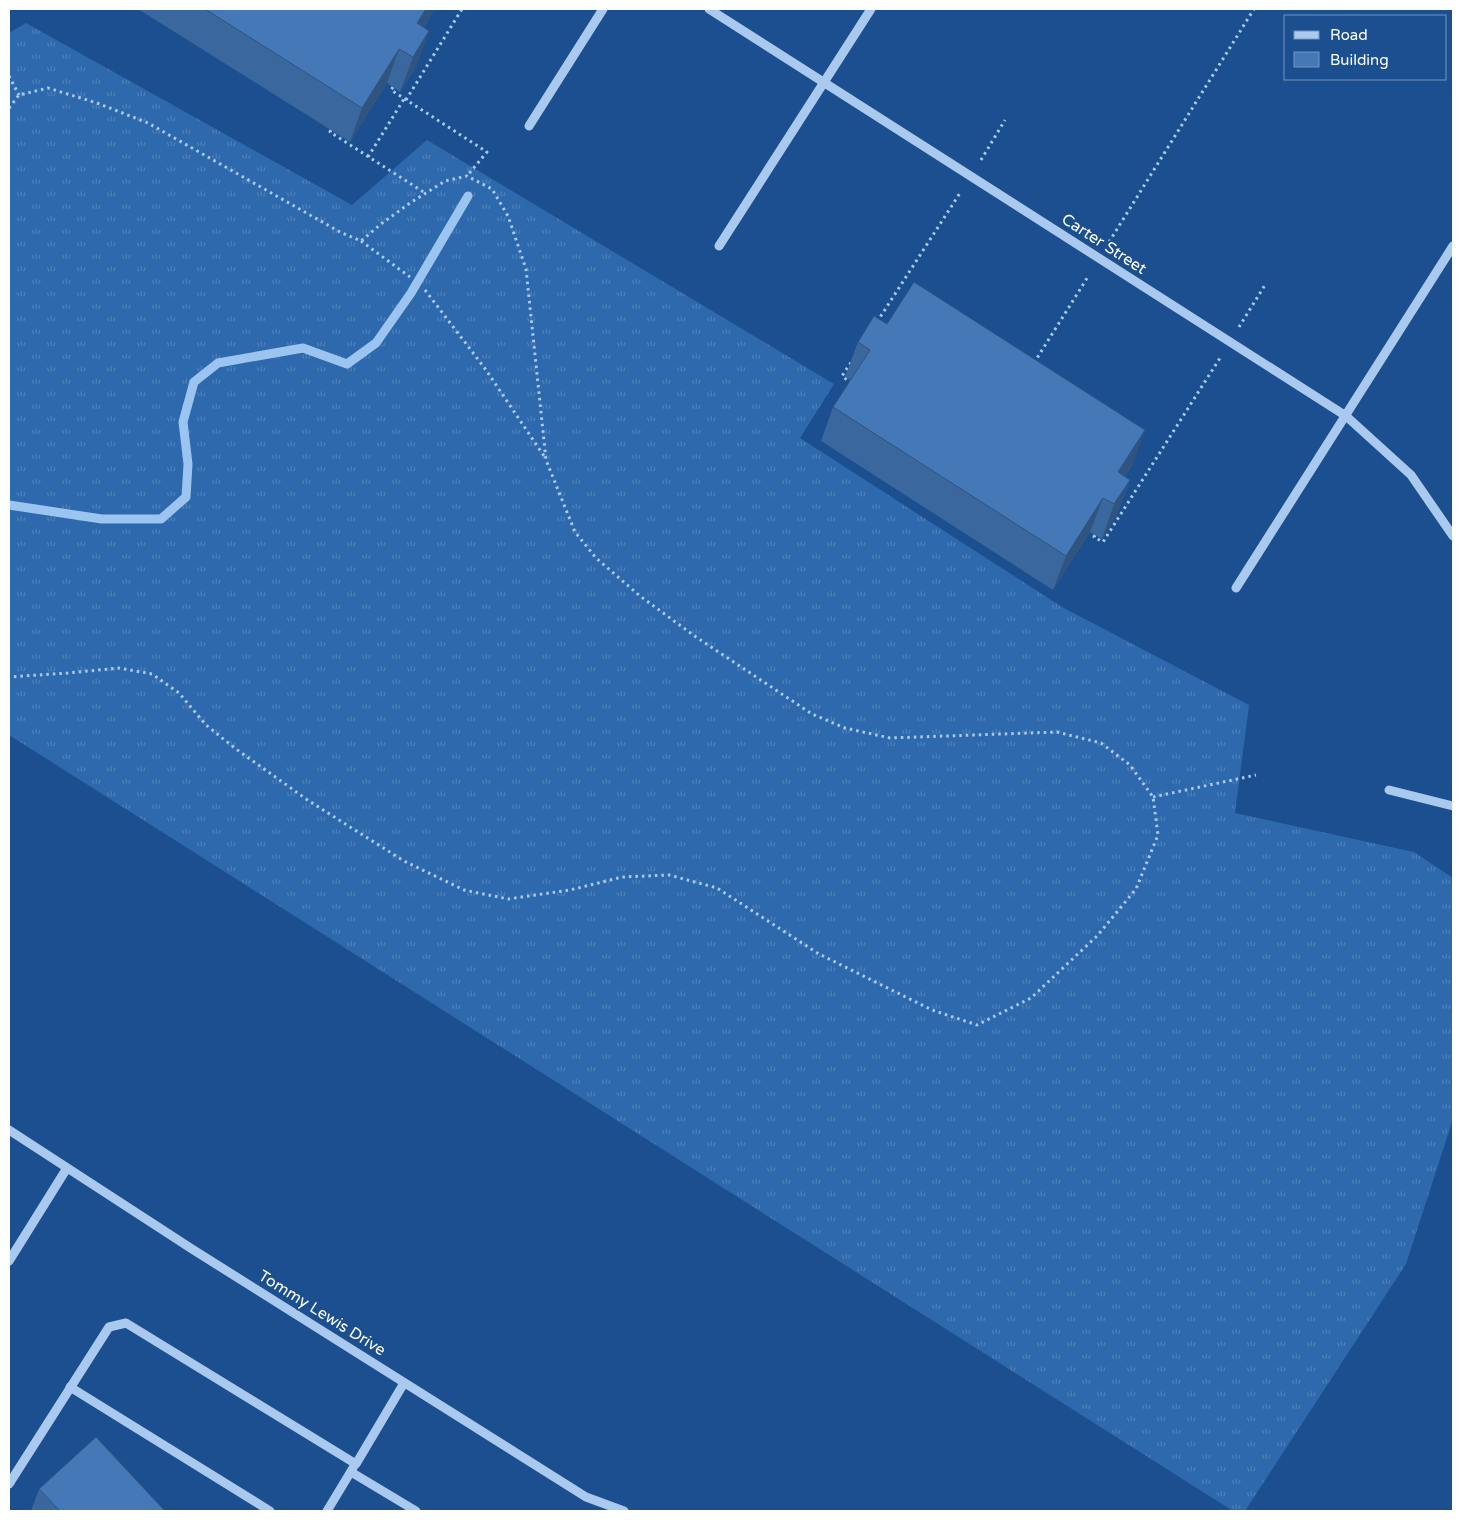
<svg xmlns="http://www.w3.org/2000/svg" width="1462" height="1520" viewBox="0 0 1462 1520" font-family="'Varela Round',sans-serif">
  <defs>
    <pattern id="grass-tufts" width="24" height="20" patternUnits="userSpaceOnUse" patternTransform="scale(1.25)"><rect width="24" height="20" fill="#2e69ad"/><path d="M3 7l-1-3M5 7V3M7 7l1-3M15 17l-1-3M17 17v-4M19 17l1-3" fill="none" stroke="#4d80b9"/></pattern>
  </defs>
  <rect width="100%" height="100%" fill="#1b4f8f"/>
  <polygon fill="url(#grass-tufts)" points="26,23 352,205 427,140 834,384 800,438 1062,607 1249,705 1235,813 1414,852 1453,878 1453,1111 1451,1125 1406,1264 1245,1511 1233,1511 9,735 9,33"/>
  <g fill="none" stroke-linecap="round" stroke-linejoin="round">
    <polyline stroke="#9cc4f0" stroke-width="9" points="9,505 102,519 161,519 186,497 188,464 183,422 194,382 218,363 303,348 347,364 376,343 411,293 468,196"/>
    <g stroke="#a9c9ee" stroke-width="3" stroke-dasharray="2.5 4" stroke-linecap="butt">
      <polyline points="9,76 19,95"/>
      <polyline points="393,87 391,90 487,152 467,176"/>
      <polyline points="406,100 462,9"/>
      <polyline points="9,108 19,95 48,88 97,103 148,123 340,232 361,241 381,224 410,203 445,181 467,176 492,189 508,216 526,269 546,460 575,532 596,558 640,596 696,637 812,714 845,728 890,738 1057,732 1101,743 1130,765 1153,797 1158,835 1136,889 1097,936 1031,998 977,1025 932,1010 819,954 717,888 669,875 622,877 570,890 508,899 464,890 404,861 309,801 236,749 206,725 179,693 152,674 119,668 68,673 9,677"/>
      <polyline points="331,130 330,132 425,193"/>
      <polyline points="368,157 404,99"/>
      <polyline points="981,160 1005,120"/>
      <polyline points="361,241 410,277"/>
      <polyline points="1109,242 1254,9"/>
      <polyline points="425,290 486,370 546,459"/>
      <polyline points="877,322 960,193"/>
      <polyline points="1239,327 1265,285"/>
      <polyline points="1034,363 1089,275"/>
      <polyline points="852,381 850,382 842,376 852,361"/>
      <polyline points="1095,535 1094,537 1103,542 1220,358"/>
      <polyline points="1153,797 1256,775"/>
    </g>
    <g stroke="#a9c9ee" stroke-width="9">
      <polyline points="709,9 1346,416 1411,475 1453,536"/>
      <polyline points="529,126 603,9"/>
      <polyline points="719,246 871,9"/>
      <polyline points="1236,588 1453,246"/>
      <polyline points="1389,790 1453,806"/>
      <polyline points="9,1130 192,1249 586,1497 624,1511"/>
      <polyline points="9,1261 67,1168"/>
      <polyline points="70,1387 270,1511"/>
      <polyline points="351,1472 416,1511"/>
      <polyline points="9,1484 109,1327 126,1323 356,1464 404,1383"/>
      <polyline points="327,1511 353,1468"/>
    </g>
  </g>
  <g fill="#3a679d">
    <polygon points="138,9 434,9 432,13 424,27 417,65 400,92 387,83 350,142"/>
    <polygon points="887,324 1133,464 1125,476 1130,480 1117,514 1102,539 1090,532 1053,590 821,441 833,407 851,380 845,377 858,342"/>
    <polygon points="39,1489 165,1511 31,1511"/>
  </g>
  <g fill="#305480">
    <polygon points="426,9 434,9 432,13 407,54 417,23"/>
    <polygon points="429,31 417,65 400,92 413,57"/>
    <polygon points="399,49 387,83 350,142 362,108"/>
    <polygon points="1145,430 1133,464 1109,501 1118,472"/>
    <polygon points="1130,480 1117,514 1102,539 1114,504"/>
    <polygon points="1103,498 1090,532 1053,590 1066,556"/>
  </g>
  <g fill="#4478b7" stroke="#305480">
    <polygon points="205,9 426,9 417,23 429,31 413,57 399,49 362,108"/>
    <polygon points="914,282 1145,430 1118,472 1130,480 1114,504 1103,498 1066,556 833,407 870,350 858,342 874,316 887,324"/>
    <polygon points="96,1437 165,1511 60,1511 39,1489"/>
  </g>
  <g text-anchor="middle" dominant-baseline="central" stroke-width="4" stroke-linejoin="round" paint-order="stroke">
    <g font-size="16" fill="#fff" stroke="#1b4f8f">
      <text transform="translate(1104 244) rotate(33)">Carter Street</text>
      <text transform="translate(322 1313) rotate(32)">Tommy Lewis Drive</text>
    </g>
  </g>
  <rect width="1462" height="1520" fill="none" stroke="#ffffff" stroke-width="20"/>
  <rect x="1284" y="15" width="162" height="65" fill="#1b4f8f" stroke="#7695bc"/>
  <rect x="1294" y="31" width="25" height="8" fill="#a9c9ee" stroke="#7695bc"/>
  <text x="1330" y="40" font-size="15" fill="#ffffff">Road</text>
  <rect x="1294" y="52" width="25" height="15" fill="#4478b7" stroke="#7695bc"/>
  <text x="1330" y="65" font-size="15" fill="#ffffff">Building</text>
</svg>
